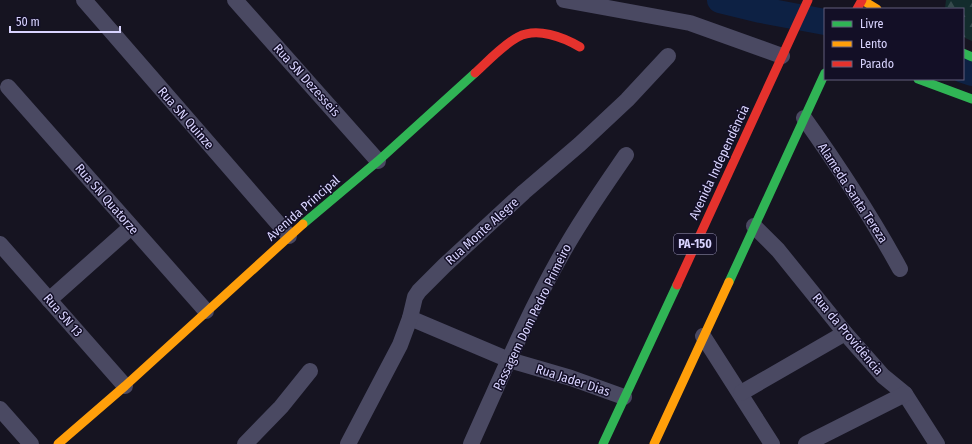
<svg xmlns="http://www.w3.org/2000/svg" width="972" height="444" viewBox="0 0 972 444" font-family="'Fira Sans Condensed',sans-serif">
  <defs>
    <pattern id="forest-firs" width="22" height="20" patternUnits="userSpaceOnUse"><rect width="22" height="20" fill="#132c2d"/><path d="M5 1l3.5 6h-7zM16 11l3.5 6h-7z" fill="#354a4c"/></pattern>
  </defs>
  <rect width="100%" height="100%" fill="#161421"/>
  <polygon fill="url(#forest-firs)" points="946,0 972,0 972,41 963,37 963,9 945,9"/>
  <g fill="none" stroke-linecap="round" stroke-linejoin="round">
    <g stroke="#0d2144" stroke-width="26">
      <polyline points="720,0 761,10 825,22"/>
      <polyline points="963,70 972,73"/>
    </g>
    <g stroke="#4a4962" stroke-width="16">
      <polyline points="84,0 289,236"/>
      <polyline points="235,0 378,161"/>
      <polyline points="564,0 690,23 782,56"/>
      <polyline points="8,87 206,311"/>
      <path d="M804,118C839,167 871,216 900,269"/>
      <polyline points="754,226 778,250 845,333 883,376 905,394 937,444"/>
      <polyline points="0,244 125,386"/>
      <polyline points="49,300 131,227"/>
      <polyline points="410,318 509,360 571,378 624,397"/>
      <polyline points="703,336 772,444"/>
      <polyline points="741,393 845,333"/>
      <polyline points="0,409 31,444"/>
      <polyline points="245,444 281,407 310,371"/>
      <polyline points="348,444 400,345 410,318 415,297 419,291 445,265 524,192 580,144 627,100 668,56"/>
      <path d="M471,444C500,380 528,313 563,252C582,218 604,187 626,155"/>
      <polyline points="806,444 905,394"/>
    </g>
    <g stroke="#30b455" stroke-width="9">
      <polyline points="963,53 972,57"/>
      <polyline points="918,79 972,99"/>
      <polyline points="303,224 378,161 475,73"/>
      <polyline points="729,282 825,73"/>
      <polyline points="603,444 677,285"/>
    </g>
    <g stroke="#ff9f0a" stroke-width="9">
      <polyline points="862,0 877,9"/>
      <polyline points="58,444 125,386 303,224"/>
      <polyline points="654,444 729,282"/>
    </g>
    <g stroke="#e5322d" stroke-width="9">
      <polyline points="857,9 862,0"/>
      <path d="M475,73C487,62 504,44 518,37C537,27 563,37 580,47"/>
      <polyline points="677,285 808,0"/>
    </g>
  </g>
  <g text-anchor="middle" dominant-baseline="central" stroke-width="3" stroke-linejoin="round" paint-order="stroke">
    <rect fill="#130f26" stroke="#9e99be" stroke-width="1" x="674" y="234" width="42" height="20" rx="3"/>
    <g font-size="12" font-weight="bold" fill="#d9d4ff">
      <text x="695" y="244">PA-150</text>
    </g>
    <g font-size="13" fill="#d9d4ff" stroke="#130f26">
      <text transform="translate(307 80) rotate(48)">Rua SN Dezesseis</text>
      <text transform="translate(186 118) rotate(49)">Rua SN Quinze</text>
      <text transform="translate(719 162) rotate(-65)">Avenida Independência</text>
      <text transform="translate(853 193) rotate(57)">Alameda Santa Tereza</text>
      <text transform="translate(107 199) rotate(49)">Rua SN Quatorze</text>
      <text transform="translate(303 208) rotate(-41)">Avenida Principal</text>
      <text transform="translate(482 231) rotate(-42)">Rua Monte Alegre</text>
      <text transform="translate(63 315) rotate(49)">Rua SN 13</text>
      <text transform="translate(532 317) rotate(-64)">Passagem Dom Pedro Primeiro</text>
      <text transform="translate(848 334) rotate(50)">Rua da Providência</text>
      <text transform="translate(573 380) rotate(18)">Rua Jader Dias</text>
    </g>
  </g>
  <rect x="824" y="8" width="140" height="72" fill="#130f26" stroke="#625e7d"/>
  <rect x="832" y="21" width="20" height="6" fill="#30b455" stroke="#625e7d"/>
  <text x="860" y="28" font-size="12" fill="#d9d4ff">Livre</text>
  <rect x="832" y="41" width="20" height="6" fill="#ff9f0a" stroke="#625e7d"/>
  <text x="860" y="48" font-size="12" fill="#d9d4ff">Lento</text>
  <rect x="832" y="61" width="20" height="6" fill="#e5322d" stroke="#625e7d"/>
  <text x="860" y="68" font-size="12" fill="#d9d4ff">Parado</text>
  <path d="M10 26v6h110v-6" fill="none" stroke="#d9d4ff" stroke-width="2"/>
  <text x="16" y="26" font-size="12" fill="#d9d4ff" stroke="#130f26" stroke-width="3" paint-order="stroke">50 m</text>
</svg>
